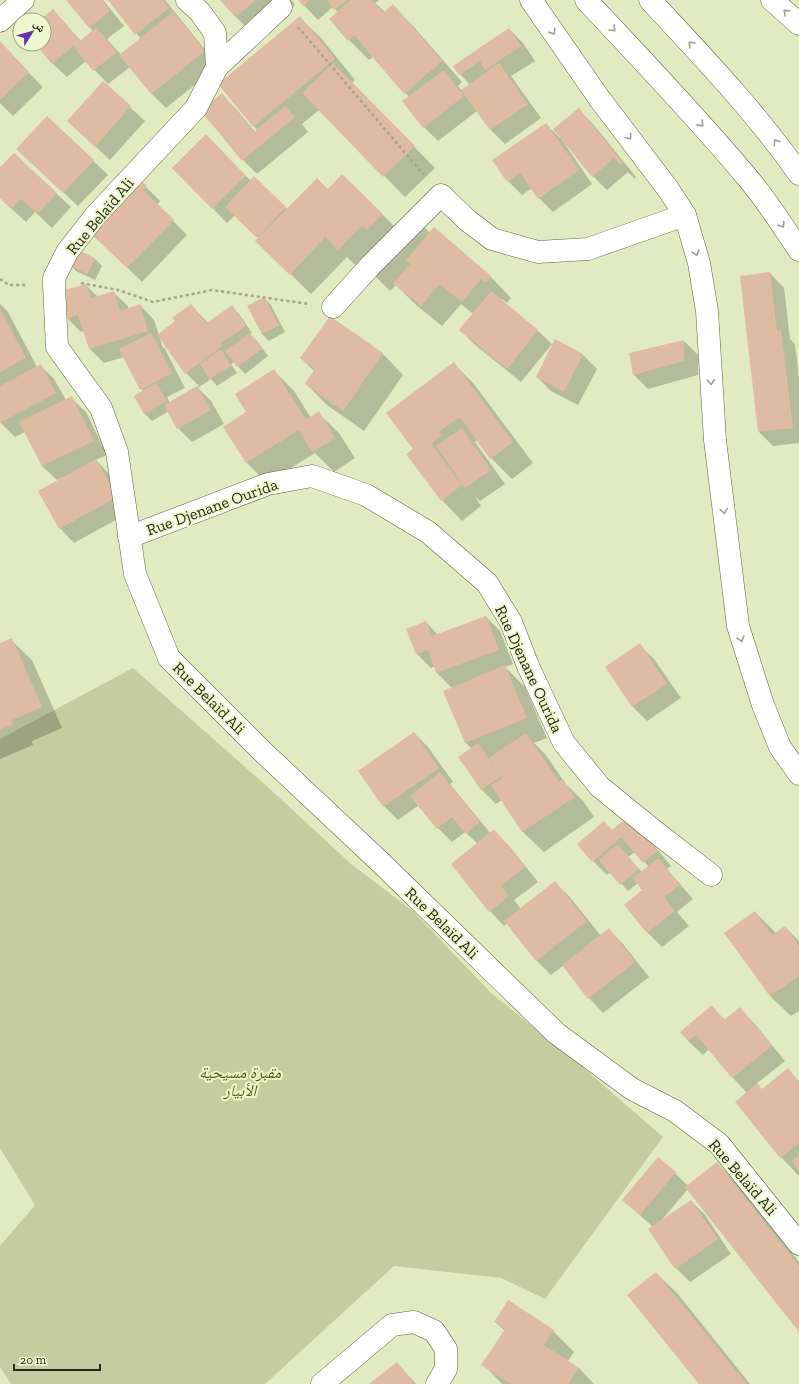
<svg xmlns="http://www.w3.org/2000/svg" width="799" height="1384" viewBox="0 0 799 1384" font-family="'Zilla Slab','Noto Naskh Arabic',serif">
  <rect width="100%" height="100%" fill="#e2eac1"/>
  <polygon fill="#c5cc9f" points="133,668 270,789 351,864 413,911 491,993 579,1064 663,1137 545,1299 501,1278 394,1266 265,1384 11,1384 0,1367 0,1246 35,1205 0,1148 0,739"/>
  <g fill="#0003" fill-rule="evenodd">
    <polygon points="67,0 103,0 124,26 107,39 121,55 141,39 109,0 165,0 218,66 166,108 152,94 130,67 108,84 86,61 67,77 52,63 37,44 44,44 44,20 41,20 53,10 81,41 93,31"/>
    <polygon points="222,0 291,0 295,5 256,37 236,17"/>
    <polygon points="299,0 379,0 375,3 385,12 393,6 413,26 462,82 458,86 462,91 470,85 460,74 509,29 523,43 535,61 511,76 541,118 505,144 491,130 477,111 438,141 424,127 409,97 373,57 369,60 349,40 338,12 333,7 318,20"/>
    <polygon points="300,18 321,38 355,80 352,83 435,168 405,197 319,110 302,124 308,132 257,174 243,160 222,95 236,109 255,132 257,130 254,126"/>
    <polygon points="0,44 43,87 13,116 0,103"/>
    <polygon points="103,83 145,121 110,160 68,121"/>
    <polygon points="579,110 593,124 636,177 635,179 628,172 607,190 593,176 563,139 562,140 592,184 553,212 539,198 532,188 522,195 508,181 546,124 560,138"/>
    <polygon points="47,117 108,175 78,206 32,163"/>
    <polygon points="206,136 251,181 254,178 287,209 328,190 382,214 401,233 416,218 430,233 434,229 491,277 511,298 507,303 502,299 501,301 537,330 552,344 521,382 474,344 460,330 473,314 461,304 442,326 415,304 396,285 390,291 366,267 359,269 347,257 311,294 257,241 259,238 235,215 227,223 173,168"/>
    <polygon points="0,169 56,193 71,207 52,228 35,212 26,222 0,198"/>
    <polygon points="140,181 160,201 157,205 187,235 142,282 105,246"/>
    <polygon points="77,250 95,259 102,266 95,280 76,271 69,264"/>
    <polygon points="770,273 784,288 790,339 795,344 799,378 799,443 773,446 759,432"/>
    <path d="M86,285L98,297L113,292L128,306V309L140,305L154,320L159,335L176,322L191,305L208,323L232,307L239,314L252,333L250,334L257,341L268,356L245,374L234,362L231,364L237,373L217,386L211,379L198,388L211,401L224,424L192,442L178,428L169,411L152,421L145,414L135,396L143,391L124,357L104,363L90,349L84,331L81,332L67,318ZM160,338L186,373L199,386L170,403L167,397L185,388L165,349L162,346Z"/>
    <polygon points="264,298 271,305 285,332 269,341 262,334"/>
    <polygon points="0,304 8,312 37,367 40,365 54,379 66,400 71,398 86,412 107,455 96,460 110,475 130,512 74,543 60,528 61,478 57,480 42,466 25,432 15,437 0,422"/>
    <polygon points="330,317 383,354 403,375 364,431 327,405 306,384 315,372 301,358"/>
    <polygon points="556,341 583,355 597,369 578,405 551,391 537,377"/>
    <polygon points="684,341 698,355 698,375 648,389 634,375"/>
    <polygon points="454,364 474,384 533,463 512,479 491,458 477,440 475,442 505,484 480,501 477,498 476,498 481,506 462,521 442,500 414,450"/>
    <polygon points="273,370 294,391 311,418 318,413 339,433 355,458 334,472 315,453 267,483 247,463 224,427 247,412"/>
    <polygon points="486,617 500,631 513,664 505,667 525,687 547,738 534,743 546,755 565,783 583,801 594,817 544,852 523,832 502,800 496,804 482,790 459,758 472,749 466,743 452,688 437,673 435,666 431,668 417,654 426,622 438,635"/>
    <polygon points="11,640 32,660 62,728 32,741 33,745 0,759 0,645"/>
    <polygon points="639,645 654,659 681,698 647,721 633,707 606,667"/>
    <polygon points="414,733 428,747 453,782 450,784 491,834 494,831 508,845 538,882 514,900 521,909 554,882 569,896 601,936 609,930 623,944 649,977 603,1013 589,998 564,965 551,975 537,961 507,923 504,926 490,911 452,864 478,844 465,832 452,842 438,828 419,805 398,820 384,806"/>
    <path d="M612,831H642L671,866L667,869L693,899L677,912L689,926L662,947L648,933L626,905L644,890L638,883L628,891L611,872L607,875L593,861ZM635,852L649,867L642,872L628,857Z"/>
    <polygon points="755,912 776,933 785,927 799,941 799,1011 791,1016 770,996 725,933"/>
    <polygon points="712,1007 725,1020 740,1009 754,1023 785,1061 756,1084 762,1090 788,1070 799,1081 799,1176 781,1157 747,1093 733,1078 709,1049 703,1055 688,1041"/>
    <polygon points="717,1163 737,1184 799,1262 799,1330 688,1189 661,1221 691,1201 705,1215 731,1254 690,1282 676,1268 653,1227 623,1200 675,1173 688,1186"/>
    <polygon points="656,1273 677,1293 750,1384 700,1384"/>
    <polygon points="495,1322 553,1331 574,1352 568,1361 579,1368 594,1384 502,1384 483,1364 505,1331"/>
    <polygon points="397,1363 416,1384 371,1384"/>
  </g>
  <g fill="#e0bba3">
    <polygon points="66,0 102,0 110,11 89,28"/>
    <polygon points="108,0 163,0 169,8 135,35"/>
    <polygon points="220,0 256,0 235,17"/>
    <polygon points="298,0 310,0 303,6"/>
    <polygon points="327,0 347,0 334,10"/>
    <polygon points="351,0 372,0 383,13 393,4 442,61 404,94 354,35 348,41 329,19"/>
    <polygon points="53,9 80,41 96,27 117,52 93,71 73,46 52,64 35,44 44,44 44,20 40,20"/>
    <polygon points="173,12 205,51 151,94 119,55"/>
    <polygon points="300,16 335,59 253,127 218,84"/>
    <polygon points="509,28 521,46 485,70 480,61 459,75 453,66"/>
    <polygon points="0,41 29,72 0,100"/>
    <polygon points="333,63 415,146 383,177 302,93"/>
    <polygon points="499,63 528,104 490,130 461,90"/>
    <polygon points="444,70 464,96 423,128 402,101"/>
    <polygon points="103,81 131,106 95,147 67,121"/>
    <polygon points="222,93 254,132 285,106 295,117 242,161 201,111"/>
    <polygon points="579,108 623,163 620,165 614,158 592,177 553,129"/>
    <polygon points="47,116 94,160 63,193 16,149"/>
    <polygon points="546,123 579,170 538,199 520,173 507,182 492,160"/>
    <polygon points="206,134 246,176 212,209 172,168"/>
    <polygon points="14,153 57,193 37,214 21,199 11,209 0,198 0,167"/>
    <polygon points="342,174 383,214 367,230 362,225 338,250 325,237 290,275 255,241 317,178 328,189"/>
    <polygon points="254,176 286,207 257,238 225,207"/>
    <polygon points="140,180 147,186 143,190 174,220 127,268 89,232"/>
    <polygon points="434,227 491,276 486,283 481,279 462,302 440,284 421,306 393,283 410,264 406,260"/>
    <polygon points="76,249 95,258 87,274 68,264"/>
    <polygon points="770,272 777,331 781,329 793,428 758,432 740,276"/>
    <polygon points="86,284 91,298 114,291 120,311 140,304 148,331 89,349 78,315 66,319 58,292"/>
    <polygon points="491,291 538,330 507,369 459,330"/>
    <polygon points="264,297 279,325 262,334 247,306"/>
    <polygon points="191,304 215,335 207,323 232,305 246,326 221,343 222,346 185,374 157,335 175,321 172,318"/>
    <polygon points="0,308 26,358 0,372"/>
    <polygon points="330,316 383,353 343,411 305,384 315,369 300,358"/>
    <polygon points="151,333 172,373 140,390 119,349"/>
    <polygon points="250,333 262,349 237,367 225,351"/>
    <polygon points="555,339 583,354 564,392 536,377"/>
    <polygon points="684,340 684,361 633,375 629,353"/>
    <polygon points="221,349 231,366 209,379 200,364"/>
    <polygon points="454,362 513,442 490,459 460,417 439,432 442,435 431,444 462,485 441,501 406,454 413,449 386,413"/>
    <polygon points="41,364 56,393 0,423 0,386"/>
    <polygon points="274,369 306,420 319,411 335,438 312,452 299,430 246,463 223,427 246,412 235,394"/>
    <polygon points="156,383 167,401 144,414 134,396"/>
    <polygon points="197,386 211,410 177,429 164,405"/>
    <polygon points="72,396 94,441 42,466 19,422"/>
    <polygon points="462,428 491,470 465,488 436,446"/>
    <polygon points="96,459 117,497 59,529 38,491"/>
    <polygon points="486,616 499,650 436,673 428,650 416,654 406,629 426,621 432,636"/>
    <polygon points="12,638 42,707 12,720 13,724 0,730 0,643"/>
    <polygon points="640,643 667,684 632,707 605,667"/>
    <polygon points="505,665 527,718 465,743 443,691"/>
    <polygon points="414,732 439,768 383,807 358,771"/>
    <polygon points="526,733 559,782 563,779 575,797 522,832 491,785 503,777 502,776 481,790 458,757 478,743 499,774 489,758"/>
    <polygon points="440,772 480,822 466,834 452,817 437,829 410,796"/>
    <polygon points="628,816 657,851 643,863 621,837 592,862 577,844 604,821 612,830"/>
    <polygon points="494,829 525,867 501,886 509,896 489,912 451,864"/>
    <polygon points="618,844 639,869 620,885 599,860"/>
    <polygon points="658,858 680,885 664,897 675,911 647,933 624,905 642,890 633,878"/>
    <polygon points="555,881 587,921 536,961 504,921"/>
    <polygon points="755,911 772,935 785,926 799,946 799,976 770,996 724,933"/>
    <polygon points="609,928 635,962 588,999 562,965"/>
    <polygon points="712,1005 724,1020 740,1007 772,1046 732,1078 696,1035 688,1041 680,1032"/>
    <polygon points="788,1068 799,1082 799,1143 780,1158 735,1102 757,1083 762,1089"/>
    <polygon points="799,1155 799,1171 791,1161"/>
    <polygon points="658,1157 676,1172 640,1215 622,1200"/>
    <polygon points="717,1162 799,1266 799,1332 685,1187"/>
    <polygon points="691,1200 718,1239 675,1269 648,1229"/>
    <polygon points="656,1272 747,1384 699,1384 627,1295"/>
    <polygon points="508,1300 554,1330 544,1345 579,1368 568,1384 511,1384 481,1365 505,1329 494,1322"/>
    <polygon points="397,1362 414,1384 369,1384"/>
  </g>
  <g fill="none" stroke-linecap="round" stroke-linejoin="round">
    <defs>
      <g id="street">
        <polyline points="187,0 200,12 215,33 217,67 196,108 96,215 67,252 54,278 54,285 57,347 101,408 117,452 135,574 169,658 263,752 378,860 556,1033 632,1089 675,1111 719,1144 799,1244"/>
        <polyline points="0,21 23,0"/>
        <polyline points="217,67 281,7"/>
        <polyline points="333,307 371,265 441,195 467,220 492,239 538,252 588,249 685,215"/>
        <polyline points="129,537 268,484 312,476 366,495 428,532 487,583 511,622 528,666 564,743 600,787 653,830 711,875"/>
        <polyline points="322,1384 392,1325 414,1322 434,1331 446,1349 446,1369 437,1384"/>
      </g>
      <g id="highway">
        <polyline points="531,0 599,98 668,189 685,215 699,263 707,311 715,440 738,626 763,705 780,747 799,774"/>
        <path d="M586,0C640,58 695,115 746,176C766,199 782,225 799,250"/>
        <path d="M650,0C702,56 755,111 799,174"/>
        <polyline points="772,0 799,24"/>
      </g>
    </defs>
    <use href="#street" stroke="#606641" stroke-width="23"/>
    <use href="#highway" stroke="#606641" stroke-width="23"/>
    <g stroke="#a1a787" stroke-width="2.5" stroke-dasharray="3 3" stroke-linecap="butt">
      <polyline points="298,27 424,175"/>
      <polyline points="0,279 9,285 28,285"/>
      <polyline points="81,283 118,290 153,302 212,290 309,304"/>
    </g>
    <use href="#street" stroke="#fff" stroke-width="22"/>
    <use href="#highway" stroke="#fff" stroke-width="22"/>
  </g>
  <defs><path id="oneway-chevron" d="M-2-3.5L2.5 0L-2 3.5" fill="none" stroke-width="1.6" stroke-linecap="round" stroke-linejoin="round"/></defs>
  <g stroke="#9e9f98">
    <use href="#oneway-chevron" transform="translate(786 12) rotate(-138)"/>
    <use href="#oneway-chevron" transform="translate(613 29) rotate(47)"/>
    <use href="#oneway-chevron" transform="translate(553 32) rotate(55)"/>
    <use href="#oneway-chevron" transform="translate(691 44) rotate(-133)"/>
    <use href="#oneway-chevron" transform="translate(701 124) rotate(48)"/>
    <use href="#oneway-chevron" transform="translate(629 137) rotate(53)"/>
    <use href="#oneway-chevron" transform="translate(776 142) rotate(-126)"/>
    <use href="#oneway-chevron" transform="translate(782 225) rotate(57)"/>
    <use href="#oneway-chevron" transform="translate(696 253) rotate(74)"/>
    <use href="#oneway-chevron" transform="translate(711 382) rotate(87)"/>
    <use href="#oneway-chevron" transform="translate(724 511) rotate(83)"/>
    <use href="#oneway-chevron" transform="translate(741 639) rotate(74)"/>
  </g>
  <g text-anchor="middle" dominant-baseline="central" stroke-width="4" stroke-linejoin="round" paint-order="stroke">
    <g font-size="16" fill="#27291a" stroke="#eff7ce">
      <text transform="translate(100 216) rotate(-50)">Rue Belaïd Ali</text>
      <text transform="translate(212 507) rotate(-20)">Rue Djenane Ourida</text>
      <text transform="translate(529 669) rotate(65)">Rue Djenane Ourida</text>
      <text transform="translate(209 698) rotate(45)">Rue Belaïd Ali</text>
      <text transform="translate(442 923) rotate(44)">Rue Belaïd Ali</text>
      <text transform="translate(743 1177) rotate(49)">Rue Belaïd Ali</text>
    </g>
    <g font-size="16" font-style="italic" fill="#535b11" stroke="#eff7ce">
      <text x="240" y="1072">مقبرة مسيحية<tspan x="240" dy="18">الأبيار</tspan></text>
    </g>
  </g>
  <g transform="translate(32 32) rotate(53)"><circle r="19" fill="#eff7ce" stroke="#9fa586"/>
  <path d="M0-3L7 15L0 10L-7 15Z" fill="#6235ad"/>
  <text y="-6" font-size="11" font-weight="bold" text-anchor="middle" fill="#27291a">ش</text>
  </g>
  <path d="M14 1364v6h86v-6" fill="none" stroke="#27291a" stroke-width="2"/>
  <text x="20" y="1364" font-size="12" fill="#27291a" stroke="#eff7ce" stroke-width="3" paint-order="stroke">20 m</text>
</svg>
